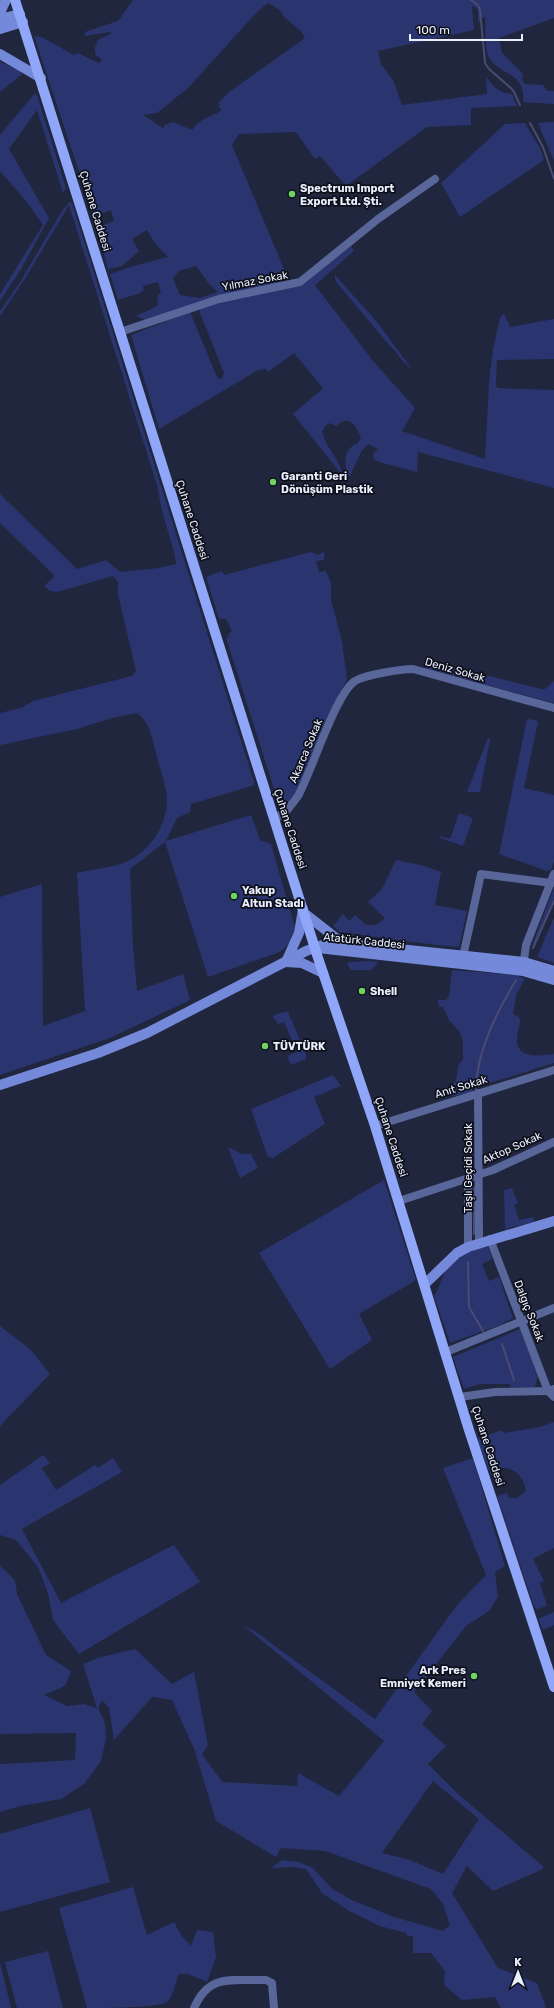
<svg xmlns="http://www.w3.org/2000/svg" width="554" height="2008" viewBox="0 0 554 2008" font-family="Rubik,sans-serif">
  <rect width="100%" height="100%" fill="#20263d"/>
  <g fill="#2a356f" fill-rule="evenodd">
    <path d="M133,0H554V18L499,38L502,53L523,74L522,80L525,84L543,85L547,91H554V104L523,102C526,69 495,76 488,55C484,44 486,29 485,17L482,18L478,24V10L475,7L472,6L474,30L378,51L381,64L394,82L402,105L487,94L486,76C492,86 499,93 512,94L517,106L471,108V125L427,127L346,186L320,156L315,159L296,132L239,134L232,145L284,269L282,283L146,320L136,316L157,306L158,295L161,294L158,282L143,286L144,290L140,293L118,300L110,274L130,267L168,257L154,242L147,230L132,239L139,251L122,266L108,269L97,227L114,221L111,210L94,217L34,36L42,37L74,55L78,53L99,63L102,60L95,54V47L98,40L111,34L110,32L85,36V32L118,21ZM268,3L280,10L284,17L301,31L305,38L229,92L219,102V107L222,110C211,117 200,118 192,130L173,122L165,125L163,128L143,115L157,113L188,88L256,13ZM196,266L210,285L218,292L200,298L180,295L173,278L179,271Z"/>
    <polygon points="0,62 19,70 22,74 0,92"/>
    <polygon points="35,93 38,98 66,188 63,193 37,110 9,149 49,218 20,271 0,301 0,294 43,225 27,202 0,171 0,135"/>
    <polygon points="554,122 554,161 538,123"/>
    <polygon points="525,123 540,148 544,160 460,217 441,183 505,124"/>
    <path d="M69,202L72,203L255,785L191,804L190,812L177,818L166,841L251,815L260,840L271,844L295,928L289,944L280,952L208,977L165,842L130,869L133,948L137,991L183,974L190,1000L110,1038L0,1075V897L42,884L43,1026L85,1011L77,873C93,869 113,868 128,861C153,850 171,818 166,791C164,781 161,771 158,761C154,745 151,723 137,713L112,718L77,729L0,745V713L21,708L33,701L132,676L136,671L118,594V582L113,576L57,592L50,591L44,586L55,576L0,523V494L77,569L106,560L120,572L159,568L176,564L174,552L162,511L157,485L69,205L26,277L0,316V311L19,284L60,214Z"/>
    <path d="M351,246L354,251L315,285L373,361L415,408L402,431L485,459L489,383L493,350L500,317L504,314L510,327L554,319V359L497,360L496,384L497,388L554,390V488L418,452L417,472L379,462L374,459L373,454L378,449L368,444L361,452L350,476H348C344,462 343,449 358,443L361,438C355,425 351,414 336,426L330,423L325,426L322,432C327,449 338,457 343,476L293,414L323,388L294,353L268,372L266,369L258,370L159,429L131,335L190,312L216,375L219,379H222L224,373L200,313V308L233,299L295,287L303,284Z"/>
    <path d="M335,275L377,322L411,368C402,363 398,352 390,346L337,283L335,279Z"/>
    <polygon points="311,552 318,555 324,552 324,560 316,561 319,572 326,571 331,583 331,600 342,641 347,680 339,694 301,786 288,802 283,803 276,795 226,638 229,637 228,634 232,631 226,619 219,619 206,577 222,571 224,575"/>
    <polygon points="426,665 449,671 450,666 541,689 545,689 554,681 554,703 427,669"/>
    <polygon points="527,719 536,720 538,722 524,788 554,795 554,861 551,870 547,871 499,854"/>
    <polygon points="488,738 490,739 480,792 467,792"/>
    <polygon points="459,813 473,818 463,846 440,838 440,836 450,839"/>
    <path d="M396,860L421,865L441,872L435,905L467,911L459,947C419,944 380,937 340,932L333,926L343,914L349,921L355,915L366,925H376L385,918L368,902L382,889Z"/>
    <polygon points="554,888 554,898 537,940 532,945"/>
    <polygon points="554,917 554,963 537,957"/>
    <polygon points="371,961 377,962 377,964 371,970 351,970 347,964 349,962"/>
    <path d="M452,970L516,975L525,979L516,995L513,1014L519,1017L520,1020C520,1027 516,1035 517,1042C519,1060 542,1055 554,1054V1063L490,1083L473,1085L472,1093L452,1096L445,1095L443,1088L451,1086L456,1081L458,1066L463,1059V1042L459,1031L449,1020L443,1007H439L438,1000H446L449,997Z"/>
    <polygon points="284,1012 288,1012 306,1054 306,1059 291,1065 287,1056 297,1052 284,1022 278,1024 273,1017 274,1015"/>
    <polygon points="333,1075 341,1086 314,1097 325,1124 273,1158 268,1157 251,1109"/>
    <polygon points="228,1147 242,1154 251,1154 258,1168 240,1178"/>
    <polygon points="384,1180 416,1280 359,1314 372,1340 330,1369 259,1253"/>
    <polygon points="512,1188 518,1203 514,1205 519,1220 533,1217 534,1222 505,1229 504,1190"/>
    <path d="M488,1247L492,1259L482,1264L489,1281L499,1277L513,1318L500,1325L450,1343L434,1296C440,1288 441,1277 447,1268C455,1256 474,1248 488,1247Z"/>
    <polygon points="0,1326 30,1349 50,1374 0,1426"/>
    <polygon points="520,1329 538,1375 535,1387 510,1387 510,1384 480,1384 464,1389 453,1357"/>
    <path d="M554,1422V1548L533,1559L544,1581L540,1583L547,1606L537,1609L534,1607L497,1496L507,1493L509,1498H517L526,1491C524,1479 516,1467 502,1468L499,1472L500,1478L493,1480L477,1440L479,1438L502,1430L504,1433L540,1427Z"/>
    <polygon points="43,1455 50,1463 42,1468 56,1490 95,1465 98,1468 113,1458 122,1472 22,1529 61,1603 174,1545 200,1582 79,1654 53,1620 48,1593 38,1567 16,1540 0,1535 0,1485"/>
    <path d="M473,1458L505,1566L495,1572L498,1597L489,1611L466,1626L414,1692L432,1711L422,1724L446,1746L428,1764L458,1794L544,1867L541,1870L493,1891L467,1866L452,1893L498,1968L537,1983L546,2008H501L495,1997L462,2000L444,1985L445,1971L431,1953H413V1936H407L406,1933L380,1926L349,1911L322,1893L306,1869L292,1867L271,1868L282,1860L299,1862L313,1868L332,1889L354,1901L394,1917L443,1931L450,1925L443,1904L431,1889L325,1851L281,1848L276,1857L216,1821L195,1751L172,1700L152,1697L114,1740L109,1708L102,1700L98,1708L105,1723L106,1739L101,1761L84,1784L61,1799L21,1806L0,1812V1764L75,1760L76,1733L0,1734V1566L15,1580L17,1594L46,1655L71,1671L65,1686L44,1695L67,1706L84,1704L97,1708L83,1664L101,1657L135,1649L172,1684L194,1672L208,1745L202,1754L222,1782L297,1786L298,1773L339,1796L384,1741L243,1625L253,1630L375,1719L457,1605L486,1575L443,1468ZM433,1781L479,1819L443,1874L410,1860L382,1853Z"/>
    <polygon points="554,1612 554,1625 543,1630 538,1619"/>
    <polygon points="90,1808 110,1882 0,1912 0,1834"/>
    <path d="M133,1887L147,1935L174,1922L181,1935L191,1946L197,1930L213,1932L216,1957L207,1982L188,1974H179C175,1983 174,1995 167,2002C158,2008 102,2008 87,2008L59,1908Z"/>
    <polygon points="48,1951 63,2008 17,2008 5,1962"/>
    <polygon points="0,1962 11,2008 0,2008"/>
  </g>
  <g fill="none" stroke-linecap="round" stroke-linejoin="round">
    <g stroke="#4a4a73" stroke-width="2">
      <polyline points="471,0 478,5 480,10 485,63 489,69 513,90 520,105"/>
      <polyline points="530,123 543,147 554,179"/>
      <polyline points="533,948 554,901"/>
      <path d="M476,1088C477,1050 497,1012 516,980"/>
      <polyline points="474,1234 474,1188"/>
      <polyline points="468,1262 469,1307 483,1331"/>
      <polyline points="502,1344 514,1380"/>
    </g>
    <g stroke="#596699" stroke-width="8">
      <polyline points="120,332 219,299 300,282 378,219 435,179"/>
      <path d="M274,820L288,809L298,796C312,771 336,693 355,681C364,675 401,669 413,669L554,708"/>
      <polyline points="462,961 481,874 551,883"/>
      <polyline points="523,967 526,945 554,874"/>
      <polyline points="478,1093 479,1242"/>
      <polyline points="375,1126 554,1070"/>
      <polyline points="399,1201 493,1170 554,1142"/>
      <polyline points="490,1239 548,1391 554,1397"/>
      <polyline points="468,1247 468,1178"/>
      <polyline points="446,1352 554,1308"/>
      <polyline points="460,1397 495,1392 548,1391 554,1389"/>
      <path d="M194,2008C209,1973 232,1981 266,1980L272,1983L274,2008"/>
    </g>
    <g stroke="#7489d9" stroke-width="10">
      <polyline points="0,13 6,0"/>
      <polyline points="0,19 20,14"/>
      <polyline points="0,29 23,22"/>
      <polyline points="0,54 41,78"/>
      <polyline points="303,909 299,933 286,962 302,963 323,973"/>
      <polyline points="304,913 341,942"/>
      <polyline points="318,948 523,971 554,980"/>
      <polyline points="0,1085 98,1053 147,1033 306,951 331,942 524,962 554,971"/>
      <polyline points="425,1284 457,1253 468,1247 554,1221"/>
    </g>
    <polyline stroke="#90a6f9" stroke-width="10" points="15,0 319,961 375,1126 469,1430 554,1687"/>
  </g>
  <g fill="#6fd360" stroke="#0d101a" stroke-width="1.5">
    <circle cx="292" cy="194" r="4"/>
    <circle cx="273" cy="482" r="4"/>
    <circle cx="234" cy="896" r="4"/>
    <circle cx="362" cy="991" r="4"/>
    <circle cx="265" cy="1046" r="4"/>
    <circle cx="474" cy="1676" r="4"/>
  </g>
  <g text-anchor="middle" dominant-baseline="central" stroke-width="3.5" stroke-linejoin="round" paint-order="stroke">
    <g font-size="11" font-weight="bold" fill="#eaeffe" stroke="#0d101a" text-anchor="start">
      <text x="300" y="188">Spectrum Import<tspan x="300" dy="13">Export Ltd. Şti.</tspan></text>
      <text x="281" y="476">Garanti Geri<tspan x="281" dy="13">Dönüşüm Plastik</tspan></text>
      <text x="242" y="890">Yakup<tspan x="242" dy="13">Altun Stadı</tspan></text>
      <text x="370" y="991">Shell</text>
      <text x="273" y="1046">TÜVTÜRK</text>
      <text x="466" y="1670" text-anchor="end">Ark Pres<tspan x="466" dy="13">Emniyet Kemeri</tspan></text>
    </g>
    <g font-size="11" fill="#eaeffe" stroke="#0d101a">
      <text transform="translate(95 211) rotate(73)">Çuhane Caddesi</text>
      <text transform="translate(255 281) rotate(-11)">Yılmaz Sokak</text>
      <text transform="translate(192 520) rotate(72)">Çuhane Caddesi</text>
      <text transform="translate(455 670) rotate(16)">Deniz Sokak</text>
      <text transform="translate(306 751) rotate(-67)">Akarca Sokak</text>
      <text transform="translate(290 829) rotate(72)">Çuhane Caddesi</text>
      <text transform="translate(364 941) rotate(6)">Atatürk Caddesi</text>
      <text transform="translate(461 1087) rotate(-17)">Anıt Sokak</text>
      <text transform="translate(391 1137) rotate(72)">Çuhane Caddesi</text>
      <text transform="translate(512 1148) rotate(-24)">Aktop Sokak</text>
      <text transform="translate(468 1168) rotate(-90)">Taşlı Geçidi Sokak</text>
      <text transform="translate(529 1311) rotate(69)">Dalgıç Sokak</text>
      <text transform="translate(488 1446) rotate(72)">Çuhane Caddesi</text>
    </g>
  </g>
  <g transform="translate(518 1972)" stroke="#0d101a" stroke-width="3" paint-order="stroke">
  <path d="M0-3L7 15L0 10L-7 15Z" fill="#eaeffe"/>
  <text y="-6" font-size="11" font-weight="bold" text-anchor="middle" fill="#eaeffe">K</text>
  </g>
  <path d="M410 34v6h112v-6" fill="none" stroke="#eaeffe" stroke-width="2"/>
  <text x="416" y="34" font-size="12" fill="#eaeffe" stroke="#0d101a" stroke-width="3" paint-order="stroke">100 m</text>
</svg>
